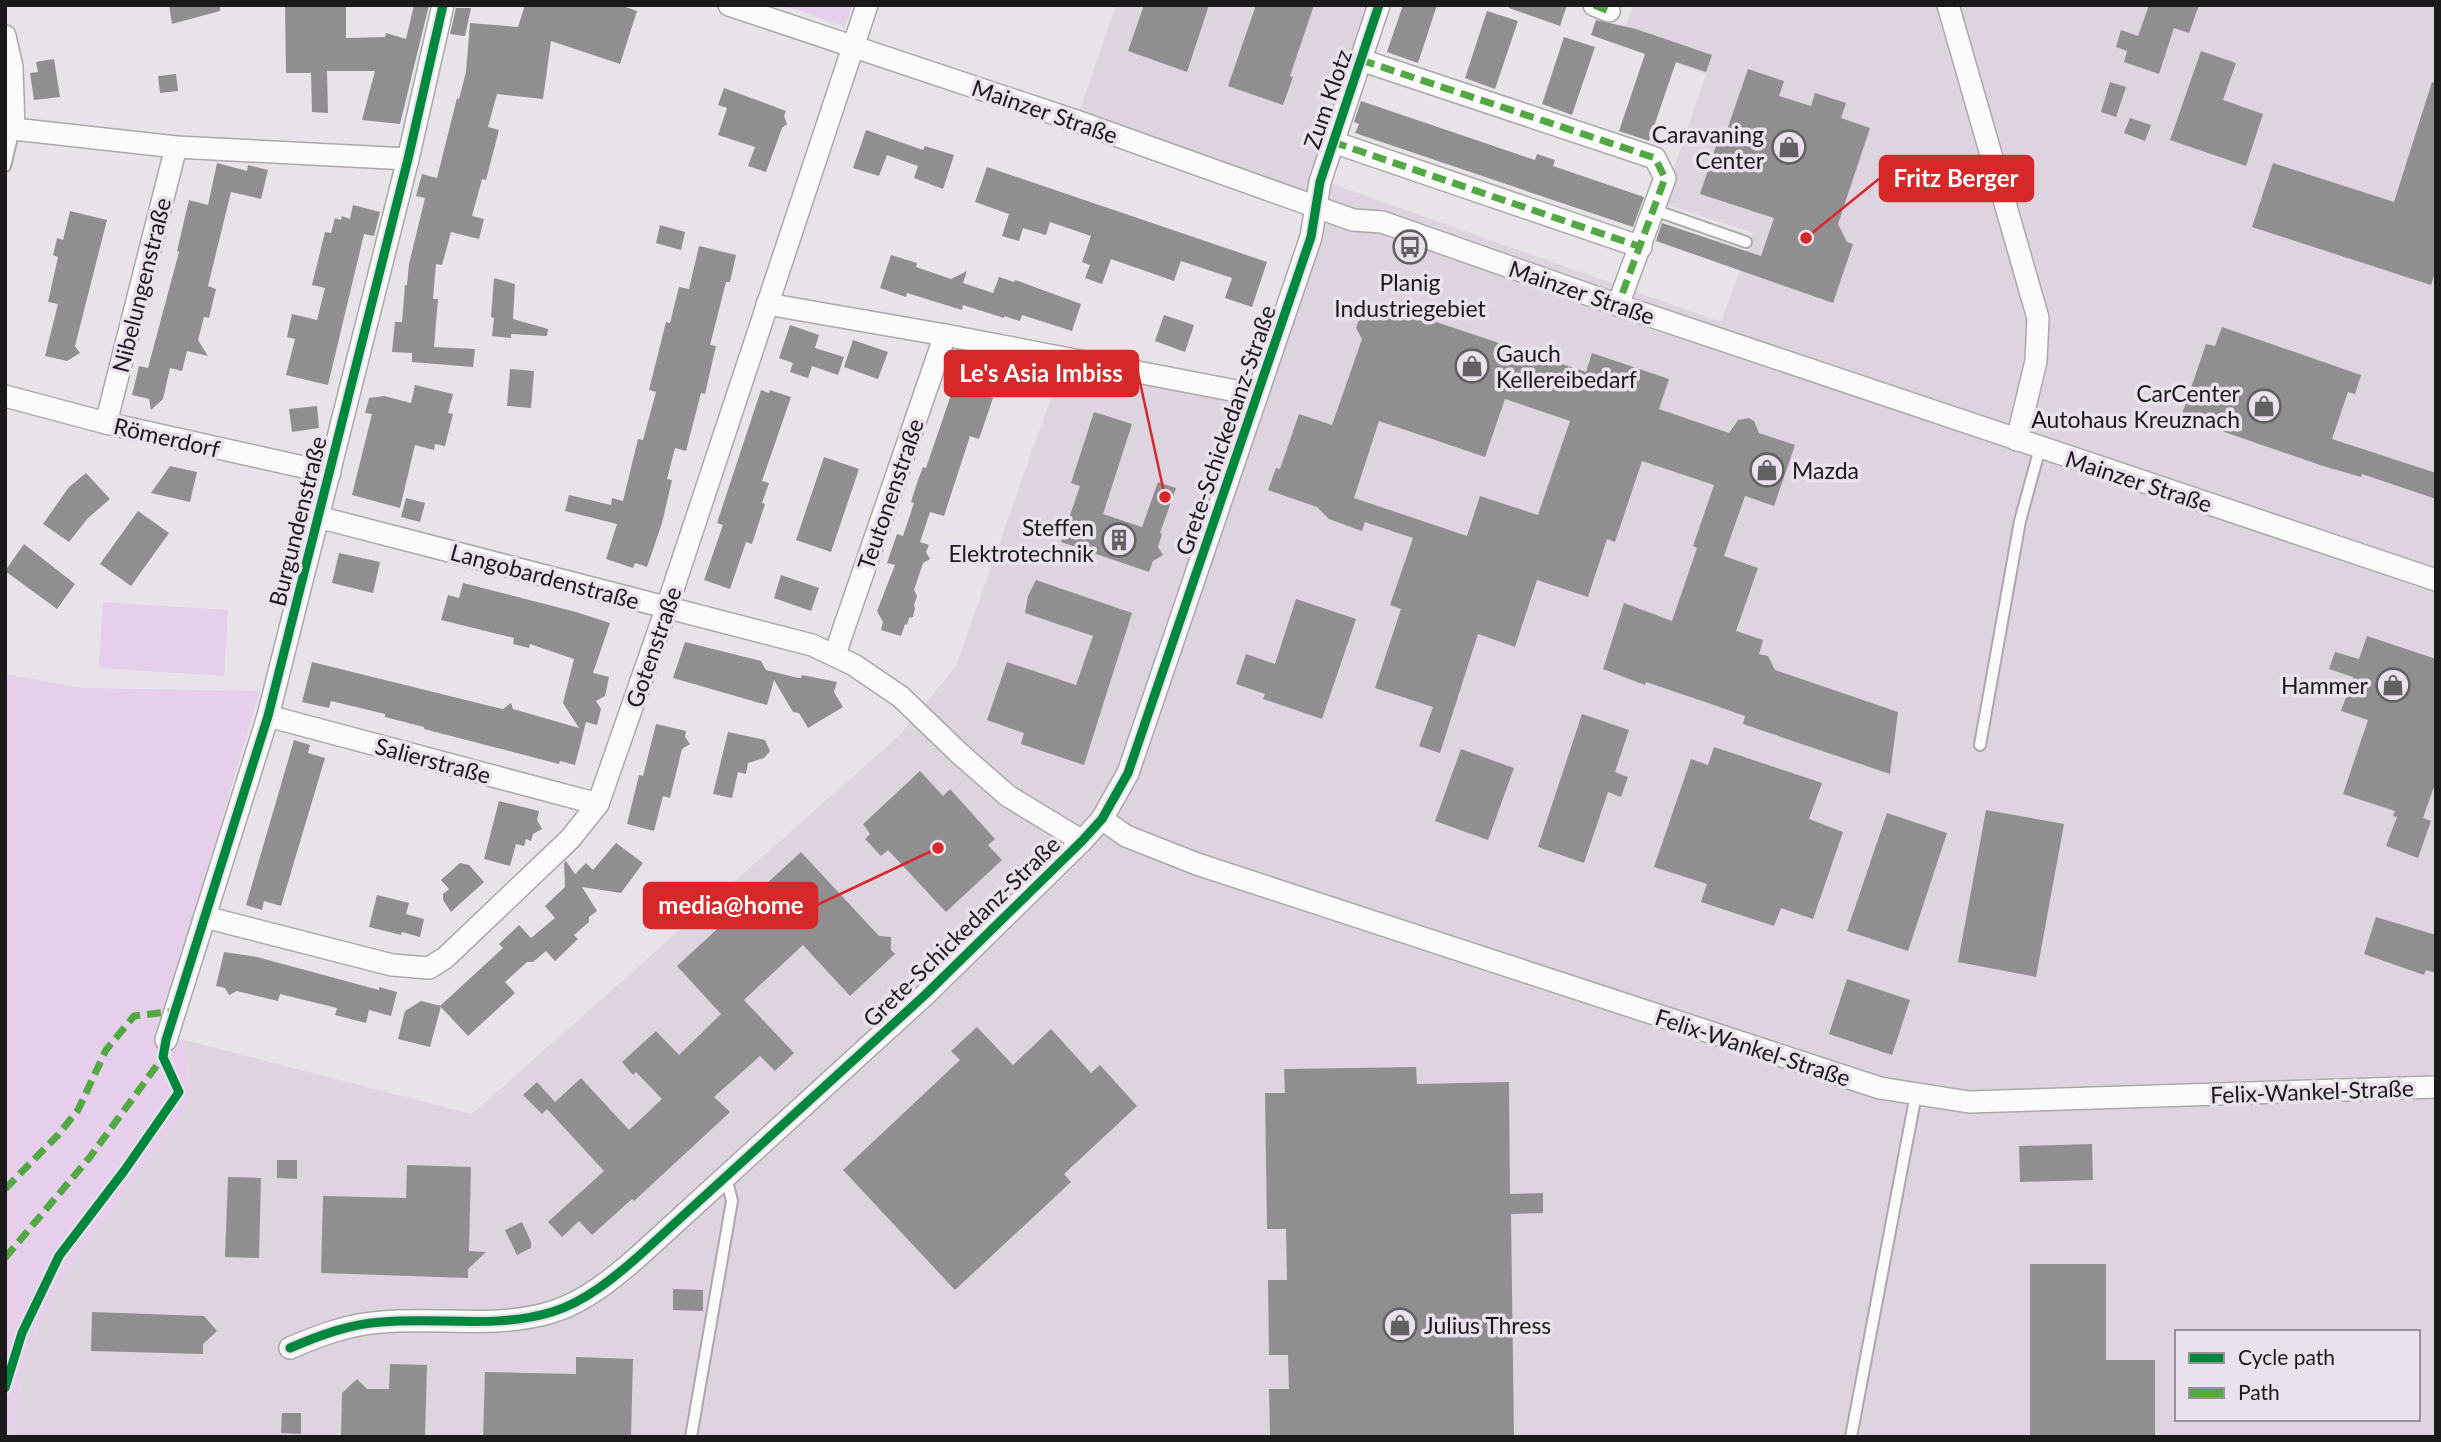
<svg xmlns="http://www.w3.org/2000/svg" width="2441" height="1442" viewBox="0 0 2441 1442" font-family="Lato,sans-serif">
  <rect width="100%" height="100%" fill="#e8e3e9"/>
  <path fill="#ded4df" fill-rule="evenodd" d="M1116,5H1384L1324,181L1721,322L1753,233L1662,203L1706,74L1620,44L1633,5H2436V1437H12L25,1355L59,1284L189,1104L190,1085L184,1040L472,1114L901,734L956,666L1065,358L1257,395L1317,207L1076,121ZM2177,1332H2418V1419H2177Z"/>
  <g fill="#e6cfeb">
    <polygon points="783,5 852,5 845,27"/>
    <polygon points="103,602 228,610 224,676 99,668"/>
    <polygon points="5,674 83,688 260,691 159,1032 184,1040 190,1085 189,1104 59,1284 25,1355 12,1437 5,1437"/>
  </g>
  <g fill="#918e92" fill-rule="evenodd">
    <polygon points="169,5 220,5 220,11 172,24"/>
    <polygon points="285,5 346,5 346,38 385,37 386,33 406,39 414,5 429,5 400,124 362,120 375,71 327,71 328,113 312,112 311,73 286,73"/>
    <polygon points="525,5 620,5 637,11 620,64 551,41 543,99 497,94 488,127 499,130 486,180 482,179 472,216 484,219 479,239 451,232 442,265 436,264 433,299 438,299 434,347 475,349 473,367 412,362 412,353 392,352 395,322 402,322 405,285 407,285 409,264 425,198 416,196 422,174 437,178 457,98 459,99 466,72 470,23 518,27"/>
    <polygon points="1144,5 1209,5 1187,72 1128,51"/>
    <polygon points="1256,5 1314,5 1290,76 1293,77 1283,105 1228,86"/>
    <polygon points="1403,5 1437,5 1418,63 1387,52"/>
    <polygon points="1509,5 1567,5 1560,26 1509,8"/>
    <polygon points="2149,5 2199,5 2189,33 2174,28 2159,74 2124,62 2127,51 2116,47 2121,30 2138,36"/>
    <polygon points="456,8 471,8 465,36 450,34"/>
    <polygon points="1487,11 1518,21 1495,89 1465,78"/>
    <polygon points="1596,20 1636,29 1712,55 1706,72 1676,62 1649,141 1619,131 1645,54 1591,35"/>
    <polygon points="1564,37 1595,47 1572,115 1542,104"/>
    <polygon points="2201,51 2236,63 2223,100 2263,114 2246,166 2170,140"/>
    <polygon points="54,59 60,97 34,100 30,73 38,72 36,62"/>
    <polygon points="1748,69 1784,81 1779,96 1811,106 1815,93 1846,103 1841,118 1870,128 1838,224 1847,242 1853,244 1833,303 1656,241 1662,223 1761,256 1774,218 1700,194 1722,128 1727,130"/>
    <polygon points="176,74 178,91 160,93 158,76"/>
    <polygon points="2110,82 2126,87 2116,117 2101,112"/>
    <polygon points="2432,82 2436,83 2436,270 2431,285 2252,227 2273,163 2394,202"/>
    <polygon points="724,88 786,111 784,116 787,124 782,128 766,172 748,166 755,147 718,135 727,108 718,105"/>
    <polygon points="1361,101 1535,160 1537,154 1555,160 1553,166 1644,197 1633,227 1355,133 1359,124 1354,122"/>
    <polygon points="2130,118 2151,125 2145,141 2124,133"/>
    <polygon points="866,130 923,150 925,146 954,155 943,189 914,178 918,166 887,155 879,176 853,168"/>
    <polygon points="217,163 247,171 248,165 268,170 261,199 231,192 208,286 216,289 209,318 204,317 198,340 208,356 187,351 182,371 170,368 163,399 151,410 149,399 132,395 139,366 148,368 179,252 177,251 189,200 208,205"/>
    <polygon points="987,167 1267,262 1252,307 1225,298 1232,278 1181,261 1174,281 1111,259 1102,284 1085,278 1090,265 1082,262 1091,236 1050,222 1046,235 1023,228 1019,241 1002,236 1009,214 975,202"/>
    <polygon points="353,205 380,212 374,236 364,234 328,385 286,375 295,339 287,337 292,314 317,320 325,288 312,285 325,232 331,233 335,218 341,220 342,216 350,219"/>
    <polygon points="70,211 107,220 75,346 80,353 67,361 45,356 58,304 48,302 58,257 53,255 57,238 63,240"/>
    <polygon points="660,225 685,232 681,250 656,243"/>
    <polygon points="699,246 736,255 730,282 726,282 710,345 716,346 705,394 701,393 686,451 675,448 667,479 672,480 662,523 647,567 635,563 633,568 606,559 617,524 565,511 569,495 611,505 612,498 623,501 638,439 643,440 656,392 649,390 666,322 670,323 679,287 689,289"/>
    <polygon points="891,255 917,263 916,267 951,279 967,271 963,283 993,293 999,277 1014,282 1015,280 1081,304 1072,331 1022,315 1020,321 1004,316 1004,318 963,305 962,310 907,293 906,297 880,288"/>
    <polygon points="494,278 515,284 513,319 548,329 547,336 511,334 511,338 492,336 494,318 491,317"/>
    <path d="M1379,303L1586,372L1592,353L1669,379L1659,409L1729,433L1738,420L1749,418L1754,421L1759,433L1795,445L1774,506L1745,496L1724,556L1758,568L1736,631L1763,640L1759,654L1768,656L1775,670L1898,712L1890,774L1743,724L1745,716L1711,704L1646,682L1645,685L1603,669L1624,603L1672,621L1697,548L1693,546L1714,485L1642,461L1615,542L1607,539L1588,597L1537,580L1515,647L1478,634L1440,753L1419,746L1433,707L1375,688L1401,609L1390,605L1413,538L1365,522L1362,531L1329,519L1317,507L1268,490L1276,468L1280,469L1299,414L1332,425L1362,339L1356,328L1362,312ZM1505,399L1570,421L1538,515L1480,496L1467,536L1354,498L1379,421L1485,457Z"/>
    <polygon points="1164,315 1194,325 1185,352 1155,341"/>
    <polygon points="790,325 819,335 815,348 844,357 838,375 812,366 808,378 790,372 793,363 779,358"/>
    <polygon points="2222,327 2361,375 2355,394 2348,392 2332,439 2436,473 2436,499 2362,474 2361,477 2323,466 2181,417 2206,344 2215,346"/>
    <polygon points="853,340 888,352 878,379 844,367"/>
    <polygon points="956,358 991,370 983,395 993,398 979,439 970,436 944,516 930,512 920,542 929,545 926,552 930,559 923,563 914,590 917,596 914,605 915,608 913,617 909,618 907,625 905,624 901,636 881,630 883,622 877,611 895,565 887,563 897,534 903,536 914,503 911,502 918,480 923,467 926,468 953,389 947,387"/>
    <polygon points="510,369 534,371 531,408 507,406"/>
    <polygon points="415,385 453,394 448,413 453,414 445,446 435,444 434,450 415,445 400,508 352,495 372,414 365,413 369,398 384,396 411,403"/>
    <polygon points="761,390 769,393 770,390 791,397 762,481 769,483 762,503 765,504 752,544 746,542 730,589 704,580 723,525 717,523"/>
    <polygon points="317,406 319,428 292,432 289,409"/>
    <polygon points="1094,412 1132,424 1103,514 1142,527 1158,482 1176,488 1160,533 1162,534 1158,547 1163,555 1153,561 1149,572 1061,542 1080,486 1071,483"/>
    <polygon points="824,457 859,469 831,552 796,540"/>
    <polygon points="170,466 197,472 190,502 151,493"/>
    <polygon points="86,473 110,499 88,518 69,542 43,524 69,487"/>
    <polygon points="406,498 425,503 420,522 401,517"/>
    <polygon points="138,511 169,533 131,586 100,564"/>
    <polygon points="24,544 75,584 57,609 5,571"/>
    <polygon points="339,553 380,562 373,593 332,583"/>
    <polygon points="781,575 819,588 811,611 774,598"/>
    <polygon points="1036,580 1132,613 1084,765 1021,744 1024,733 987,720 1007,662 1076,685 1093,636 1025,613 1028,596"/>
    <polygon points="463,583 576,612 610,623 593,673 609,677 605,696 596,701 601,709 597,725 586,722 575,765 560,761 559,764 424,729 424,727 385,717 385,714 331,701 329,708 302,702 312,662 494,707 503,709 511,703 513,709 579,728 563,703 574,659 530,644 529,648 513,644 514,638 441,620 448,595 459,598"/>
    <polygon points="1296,599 1356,619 1322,719 1263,699 1265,694 1236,684 1246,654 1275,664"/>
    <polygon points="2367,636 2436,659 2436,781 2423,818 2431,821 2418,858 2386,846 2397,817 2393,816 2395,811 2343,794 2368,720 2341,711 2353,677 2329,669 2335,652 2359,659"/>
    <polygon points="685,642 761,661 766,670 798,678 801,678 802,675 837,682 834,692 843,707 808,728 799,713 793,712 774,680 767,705 673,678"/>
    <polygon points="1582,714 1629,730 1615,772 1628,777 1621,797 1608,792 1584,863 1538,847"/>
    <polygon points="656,724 686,731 685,737 690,744 682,749 670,798 663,796 654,831 627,824 639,775 643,776"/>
    <polygon points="728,732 765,740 770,751 764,758 748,763 746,774 738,772 732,798 713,794"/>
    <polygon points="294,740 310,745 308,753 325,758 281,906 264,901 262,910 246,905"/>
    <polygon points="1714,747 1822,783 1809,819 1843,832 1813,919 1781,908 1774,926 1701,902 1707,884 1654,867 1691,759 1708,765"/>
    <polygon points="1461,749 1514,768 1488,840 1435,821"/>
    <polygon points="920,771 943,796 950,789 995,839 988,845 1002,860 946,912 888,850 881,856 865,839 870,834 863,824"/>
    <polygon points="499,801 539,811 537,820 542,829 533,834 531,841 526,839 524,846 516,844 510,866 484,859"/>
    <polygon points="1986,810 2064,824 2036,977 1958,962"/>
    <polygon points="1887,813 1947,833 1908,951 1847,931"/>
    <polygon points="616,843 643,863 621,893 582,887 597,911 589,917 589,922 574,935 578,939 555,961 546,951 533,962 527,962 505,982 515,993 468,1036 440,1006 503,948 499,944 519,925 531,938 555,918 545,906 565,887 564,863 566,861 575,874 586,863 593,870"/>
    <polygon points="801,852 879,936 891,937 891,950 895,954 850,996 803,945 744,1000 794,1053 775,1071 760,1056 714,1097 730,1112 634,1201 632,1199 592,1235 579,1221 562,1237 548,1222 604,1171 547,1109 542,1114 523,1095 537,1082 555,1102 581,1078 629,1130 662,1099 636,1072 633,1075 622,1062 656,1031 679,1055 721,1014 677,966"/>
    <polygon points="460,863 469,865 484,882 451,912 443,900 443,894 449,889 441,880"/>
    <polygon points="377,895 409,903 406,914 424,919 420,937 402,932 401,935 369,927"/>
    <polygon points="2376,917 2436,935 2436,973 2426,970 2424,975 2364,954"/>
    <polygon points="224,952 257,957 379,990 379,987 397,992 391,1016 369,1010 366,1023 335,1015 337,1008 280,994 278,1001 237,991 229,995 225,988 216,986"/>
    <polygon points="1847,979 1910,1000 1892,1055 1829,1034"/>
    <polygon points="421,1001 441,1006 430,1047 398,1039 405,1011"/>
    <polygon points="977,1027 1013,1065 1051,1029 1091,1073 1100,1065 1137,1106 1064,1174 1071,1182 955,1290 843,1170 960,1060 951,1051"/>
    <polygon points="1416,1067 1417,1084 1509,1082 1510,1194 1543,1193 1543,1213 1511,1214 1514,1437 1270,1437 1269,1389 1289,1389 1288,1355 1269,1355 1268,1280 1287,1280 1286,1229 1267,1229 1265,1093 1285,1093 1284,1069"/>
    <polygon points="2092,1144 2093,1180 2020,1182 2019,1146"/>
    <polygon points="277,1160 297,1160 297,1179 277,1178"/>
    <polygon points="407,1165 471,1167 469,1251 486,1252 468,1269 468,1278 321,1273 323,1196 406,1198"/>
    <polygon points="228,1177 261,1178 259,1258 225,1257"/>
    <polygon points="522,1222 531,1242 531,1248 517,1255 505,1230"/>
    <polygon points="2030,1264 2106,1264 2106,1360 2155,1360 2155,1437 2030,1437"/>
    <polygon points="673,1289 703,1290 703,1311 673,1310"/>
    <polygon points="92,1312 204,1316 217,1331 203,1344 203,1354 91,1351"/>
    <polygon points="576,1357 633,1359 631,1437 483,1437 485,1372 576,1374"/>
    <polygon points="390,1364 427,1365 425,1437 341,1437 342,1393 357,1379 367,1389 389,1389"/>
    <polygon points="282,1413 301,1413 301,1434 281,1433"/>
  </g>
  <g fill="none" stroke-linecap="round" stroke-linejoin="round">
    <defs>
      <g id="service">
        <polyline points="5,166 14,129"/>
        <polyline points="1654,210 1746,242"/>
        <polyline points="1980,745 2020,521 2040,448"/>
        <polyline points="691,1437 732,1201 726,1177"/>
        <polyline points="1851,1437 1916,1094"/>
      </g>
      <g id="minor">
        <polyline points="729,5 1076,121 1353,220 1382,222 1618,305 2436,580"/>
        <polyline points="1594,5 1609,11"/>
        <polyline points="1948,5 2038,318 2036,361 2017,440"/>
        <polyline points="5,36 12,67 14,129 176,147 408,159"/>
        <polyline points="1361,60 1655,158 1665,178 1618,305"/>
        <polyline points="1333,142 1641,247"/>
        <polyline points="767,304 945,335 1257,395"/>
        <polyline points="5,396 106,423 330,473"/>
        <polyline points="106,423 176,147"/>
        <polyline points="318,517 812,645 854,665 901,697 960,754 1008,796 1082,841"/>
        <polyline points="835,654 945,335"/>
        <polyline points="268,716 598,804"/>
        <polyline points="1102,819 1126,836 1197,864 1880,1088 1969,1102 2436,1087"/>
        <polyline points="205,917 392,965 429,968 445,958 570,839 598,804 667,607 867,5"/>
        <polyline points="166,1040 268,716 408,159 443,5"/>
        <path d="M290,1348C320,1335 350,1324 382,1322C439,1317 496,1329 552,1312C585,1302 615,1277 641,1254L926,994L1082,841L1102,819L1128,773L1311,237L1320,182L1379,5"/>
      </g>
    </defs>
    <use href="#service" stroke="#aba7ab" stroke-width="14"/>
    <use href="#minor" stroke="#aba7ab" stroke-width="24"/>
    <use href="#service" stroke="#fcfbfc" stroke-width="10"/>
    <use href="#minor" stroke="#fcfbfc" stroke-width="21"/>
    <g stroke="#52a943" stroke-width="7" stroke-dasharray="14 7" stroke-linecap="butt">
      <polyline points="1594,5 1609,11"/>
      <polyline points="1361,60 1655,158 1665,178 1618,305"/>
      <polyline points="1333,142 1641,247"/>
      <polyline points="5,1189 58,1135 78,1110 106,1050 134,1016 175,1011"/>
      <polyline points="5,1258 90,1157 163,1057"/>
    </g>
    <defs>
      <g id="cycleway">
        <path d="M290,1348C320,1335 350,1324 382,1322C439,1317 496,1329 552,1312C585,1302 615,1277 641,1254L926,994L1082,841L1102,819L1128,773L1311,237L1320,182L1379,5"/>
        <polyline points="5,1388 22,1333 59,1256 124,1171 179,1092 163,1057 166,1040 268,716 408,159 443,5"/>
      </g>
    </defs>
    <use href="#cycleway" stroke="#e9e1eb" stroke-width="13"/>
    <use href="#cycleway" stroke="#00873e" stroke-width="9"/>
  </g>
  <defs>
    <symbol id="shop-ring" viewBox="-11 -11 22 22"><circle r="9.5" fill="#e9e1eb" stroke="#636064" stroke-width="1.5"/><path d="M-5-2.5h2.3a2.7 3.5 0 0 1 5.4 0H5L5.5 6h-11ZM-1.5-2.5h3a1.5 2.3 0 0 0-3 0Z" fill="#636064"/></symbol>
    <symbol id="bus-ring" viewBox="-11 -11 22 22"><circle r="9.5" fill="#e9e1eb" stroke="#636064" stroke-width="1.5"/><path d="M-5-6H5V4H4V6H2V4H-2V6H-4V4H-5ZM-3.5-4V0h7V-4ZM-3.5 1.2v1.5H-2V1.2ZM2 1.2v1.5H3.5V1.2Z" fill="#636064"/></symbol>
    <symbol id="building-ring" viewBox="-11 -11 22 22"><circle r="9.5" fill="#e9e1eb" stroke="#636064" stroke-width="1.5"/><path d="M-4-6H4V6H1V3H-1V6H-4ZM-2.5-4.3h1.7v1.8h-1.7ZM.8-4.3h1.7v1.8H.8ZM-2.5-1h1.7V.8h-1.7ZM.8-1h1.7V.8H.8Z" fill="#636064"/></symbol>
  </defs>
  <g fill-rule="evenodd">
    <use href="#shop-ring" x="1770" y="128" width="38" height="38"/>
    <use href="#bus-ring" x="1391" y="228" width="38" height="38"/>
    <use href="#shop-ring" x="1453" y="347" width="38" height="38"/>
    <use href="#shop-ring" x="2245" y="387" width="38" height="38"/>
    <use href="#shop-ring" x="1748" y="451" width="38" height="38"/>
    <use href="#building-ring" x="1100" y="521" width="38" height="38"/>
    <use href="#shop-ring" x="2374" y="666" width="38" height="38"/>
    <use href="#shop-ring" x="1381" y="1306" width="38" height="38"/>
  </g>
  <g text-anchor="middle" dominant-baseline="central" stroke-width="7" stroke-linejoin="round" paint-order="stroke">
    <g font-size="23" fill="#1c191d" stroke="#e9e1eb">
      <text transform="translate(1327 99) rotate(-71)">Zum Klotz</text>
      <text transform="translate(1045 111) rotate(19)">Mainzer Straße</text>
      <text transform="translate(141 285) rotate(-76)">Nibelungenstraße</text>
      <text transform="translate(1582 292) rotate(19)">Mainzer Straße</text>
      <text transform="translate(1225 430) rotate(-71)">Grete-Schickedanz-Straße</text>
      <text transform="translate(167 437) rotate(13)">Römerdorf</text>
      <text transform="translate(2139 481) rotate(18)">Mainzer Straße</text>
      <text transform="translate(890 494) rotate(-71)">Teutonenstraße</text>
      <text transform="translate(297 521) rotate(-76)">Burgundenstraße</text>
      <text transform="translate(545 576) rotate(15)">Langobardenstraße</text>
      <text transform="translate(653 647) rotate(-71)">Gotenstraße</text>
      <text transform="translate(433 760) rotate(15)">Salierstraße</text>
      <text transform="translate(961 931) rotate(-44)">Grete-Schickedanz-Straße</text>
      <text transform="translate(1753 1047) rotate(18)">Felix-Wankel-Straße</text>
      <text transform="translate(2312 1091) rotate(-2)">Felix-Wankel-Straße</text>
    </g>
    <g font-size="23" fill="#1c191d" stroke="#e9e1eb" text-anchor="end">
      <text x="1764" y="134">Caravaning<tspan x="1764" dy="26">Center</tspan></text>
      <text x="1410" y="282" text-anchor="middle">Planig<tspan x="1410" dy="26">Industriegebiet</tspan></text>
      <text x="1496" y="353" text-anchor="start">Gauch<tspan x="1496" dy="26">Kellereibedarf</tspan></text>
      <text x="2240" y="393">CarCenter<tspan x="2240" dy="26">Autohaus Kreuznach</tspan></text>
      <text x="1792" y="470" text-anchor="start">Mazda</text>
      <text x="1094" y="527">Steffen<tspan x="1094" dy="26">Elektrotechnik</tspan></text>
      <text x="2368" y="685">Hammer</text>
      <text x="1424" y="1325" text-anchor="start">Julius Thress</text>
    </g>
  </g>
  <path fill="none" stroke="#d62828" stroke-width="2.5" d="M1806 238L1880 178M1165 497L1138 373M938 848L817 905"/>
  <g fill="#d62828" stroke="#e9e1eb" stroke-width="2.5">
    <circle cx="1806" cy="238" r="7"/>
    <circle cx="1165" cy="497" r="7"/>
    <circle cx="938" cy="848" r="7"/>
  </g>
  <g fill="#d62828" stroke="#d62828" stroke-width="2.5">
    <rect x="1880" y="156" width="153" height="45" rx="7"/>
    <rect x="945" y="351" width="193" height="45" rx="7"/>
    <rect x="644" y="883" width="173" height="45" rx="7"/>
  </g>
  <g font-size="24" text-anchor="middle" font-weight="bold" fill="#fff">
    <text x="1956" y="187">Fritz Berger</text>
    <text x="1041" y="382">Le's Asia Imbiss</text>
    <text x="731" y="914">media@home</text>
  </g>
  <rect width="2441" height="1442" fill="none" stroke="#1c191d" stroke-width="14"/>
  <rect x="2175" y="1330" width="245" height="91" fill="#e9e1eb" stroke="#979199" stroke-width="2"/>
  <rect x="2189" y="1353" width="35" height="10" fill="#00873e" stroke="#979199" stroke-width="2"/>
  <text x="2238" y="1365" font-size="21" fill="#1c191d">Cycle path</text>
  <rect x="2189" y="1388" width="35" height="10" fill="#52a943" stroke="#979199" stroke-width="2"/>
  <text x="2238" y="1400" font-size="21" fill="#1c191d">Path</text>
</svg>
